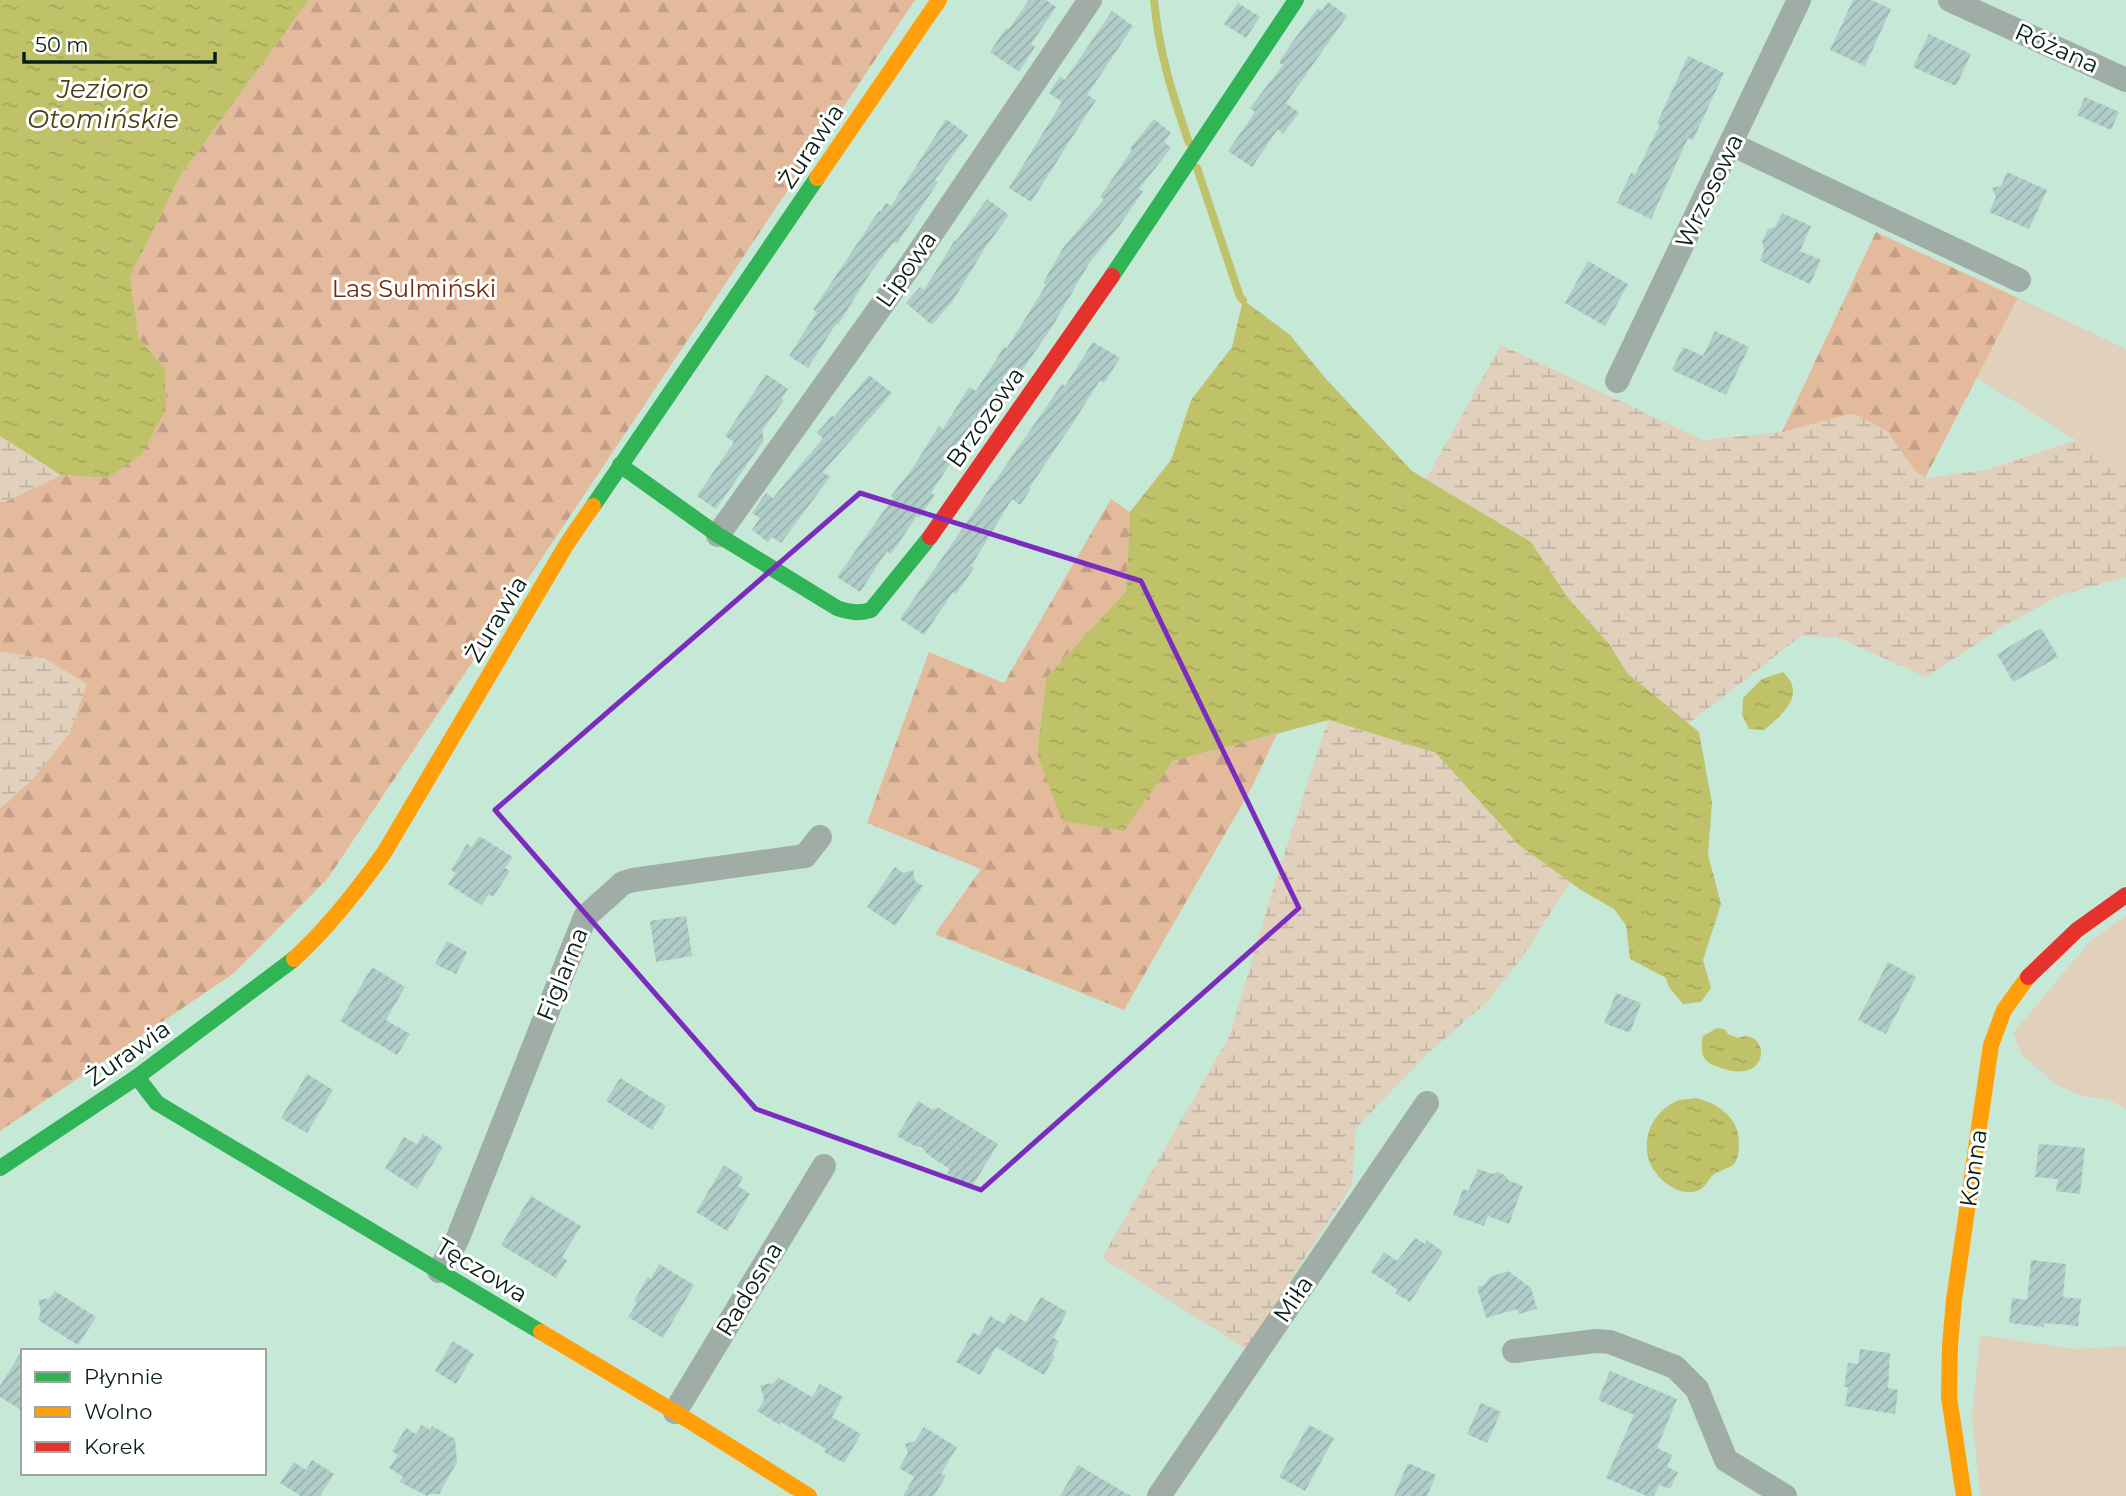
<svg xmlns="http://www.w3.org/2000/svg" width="2126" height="1496" viewBox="0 0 2126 1496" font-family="Montserrat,sans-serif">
  <defs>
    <pattern id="forest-firs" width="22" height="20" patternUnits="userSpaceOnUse" patternTransform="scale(1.75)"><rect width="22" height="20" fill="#e4ba9c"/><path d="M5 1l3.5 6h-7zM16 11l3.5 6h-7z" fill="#c29f86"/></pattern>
    <pattern id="wetland-marsh" width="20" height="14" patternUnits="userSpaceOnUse" patternTransform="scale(1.75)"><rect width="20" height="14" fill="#e1d0bc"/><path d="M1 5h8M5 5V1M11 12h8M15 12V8" fill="none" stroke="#c0b2a1"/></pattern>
    <pattern id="water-ripples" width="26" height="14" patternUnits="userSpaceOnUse" patternTransform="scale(1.75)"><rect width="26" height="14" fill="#c0c26a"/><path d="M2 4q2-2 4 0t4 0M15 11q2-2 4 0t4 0" fill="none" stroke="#a4a65b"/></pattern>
    <pattern id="building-hatch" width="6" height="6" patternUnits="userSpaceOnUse" patternTransform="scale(1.75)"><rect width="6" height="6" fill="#b1cdca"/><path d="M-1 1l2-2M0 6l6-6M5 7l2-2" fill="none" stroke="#97b0ad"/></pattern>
  </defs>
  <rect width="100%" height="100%" fill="#c6e8d7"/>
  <g fill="url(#forest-firs)">
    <polygon points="309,0 915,0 328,878 233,974 0,1131 0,808 34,778 46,659 0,653 0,502 5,502 61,475 107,478 166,409 165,368 139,339 130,277 180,176"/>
    <polygon points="1876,232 2018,298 1925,478 1914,470 1887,431 1782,432"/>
    <polygon points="1111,499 1130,512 1126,591 1046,678 1037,753 1124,830 1173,761 1277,734 1252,787 1124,1010 935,934 981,869 867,823 929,652 1004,683"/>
  </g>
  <g fill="url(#wetland-marsh)">
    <polygon points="1501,345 1703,440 1782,432 1853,413 1887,431 1914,470 1925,478 1986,470 2076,440 2107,418 2126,409 2126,577 2060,595 1999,629 1926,677 1839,638 1801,636 1688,724 1627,673 1610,645 1568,598 1531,542 1426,479"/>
    <polygon points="0,436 61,475 4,502 0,502"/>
    <polygon points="6,652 46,659 87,684 70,733 34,778 0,808 0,653"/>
    <polygon points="1328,720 1436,753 1519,845 1571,881 1524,955 1486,1003 1426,1055 1356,1128 1352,1185 1246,1349 1102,1258 1229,1037 1270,899"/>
  </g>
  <g fill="#e1d0bc">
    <polygon points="2018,298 2126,349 2126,482 2076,440 1977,378"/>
    <polygon points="2126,916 2126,1109 2109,1100 2082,1096 2055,1084 2022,1055 2013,1033 2092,939"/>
    <polygon points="1980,1335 2074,1349 2126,1346 2126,1496 1981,1496 1979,1485 1972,1418"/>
  </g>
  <g fill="url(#water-ripples)">
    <polygon points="0,0 309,0 180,176 130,277 139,339 165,368 166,409 142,454 107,478 61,475 0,436"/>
    <polygon points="1243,300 1290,335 1327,380 1412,471 1531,542 1568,598 1610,645 1627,673 1699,732 1712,803 1708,854 1721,904 1703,960 1711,988 1701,1002 1683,1004 1669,987 1666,978 1630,959 1626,925 1614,909 1581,890 1519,845 1436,753 1329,720 1173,761 1124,831 1062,821 1037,753 1046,678 1126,591 1130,512 1171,460 1191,400 1232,347"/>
    <path d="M1783,672C1807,695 1783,714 1764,730L1749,729L1742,715L1743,698L1762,679Z"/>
    <path d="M1717,1028L1724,1029L1728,1034L1738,1038C1770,1025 1775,1092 1713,1065C1701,1060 1700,1047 1703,1036Z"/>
    <path d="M1696,1098C1719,1104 1740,1118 1739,1145C1739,1151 1738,1160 1733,1165C1728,1169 1719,1170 1713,1175C1708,1179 1706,1187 1699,1190C1680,1199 1654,1178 1649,1160C1641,1136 1655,1108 1680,1100C1685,1099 1691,1099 1696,1098Z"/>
  </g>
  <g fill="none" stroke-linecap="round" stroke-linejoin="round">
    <g stroke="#c0c26a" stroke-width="8">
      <path d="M1154,0C1159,53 1172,93 1189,143"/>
      <polyline points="1197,168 1240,297 1243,300"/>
    </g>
  </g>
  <g fill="url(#building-hatch)">
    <polygon points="1029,0 1046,0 1056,7 1031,44 1035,47 1019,72 990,52 1006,28 1009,29"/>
    <polygon points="1853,0 1871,0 1891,9 1865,66 1830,50"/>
    <polygon points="1328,2 1347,16 1286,103 1299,113 1283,134 1278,129 1252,167 1228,151 1255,112 1250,108 1283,65 1279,62 1293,41 1318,8 1322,11"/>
    <polygon points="1238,3 1260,17 1246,38 1224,24"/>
    <polygon points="1112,11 1133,26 1087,95 1096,100 1031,202 1009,188 1062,102 1049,93 1060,76 1065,80"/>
    <polygon points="1929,34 1971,54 1956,86 1913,67"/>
    <polygon points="1688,56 1724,73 1693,140 1688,138 1651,219 1617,203 1631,173 1635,175 1660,125 1657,123"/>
    <polygon points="2085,97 2119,112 2111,130 2077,115"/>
    <polygon points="946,119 968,135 935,180 938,182 897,244 894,242 871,272 838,325 836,324 808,368 789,356 817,312 813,310 879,211 881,212 886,203 891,206"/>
    <polygon points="1154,119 1171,133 1164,142 1171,148 1139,189 1143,191 1120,225 1090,262 1050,330 1016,379 1010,375 979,424 977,422 931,493 935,495 919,518 917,516 891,554 887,551 860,592 837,577 893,498 891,496 912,469 939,426 943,429 969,387 976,391 1004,347 1007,348 1046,285 1043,283 1063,248 1104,199 1100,197 1132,150 1130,148"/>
    <polygon points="2007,172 2047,190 2029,229 1989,212 1996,197 1992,188 2001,186"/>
    <polygon points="987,199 1009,215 985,248 952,302 932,325 906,303 920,287 924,290 955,240 956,241"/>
    <polygon points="1782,213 1811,226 1800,251 1821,260 1810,284 1760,261 1764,250 1762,241 1768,229 1775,227"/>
    <polygon points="1588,261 1628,284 1605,326 1565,303"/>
    <polygon points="1715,331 1749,347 1726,395 1672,370 1683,347 1703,356"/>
    <polygon points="1093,342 1120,358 1104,383 1100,380 1073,423 1029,488 1031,489 1020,505 1012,499 971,566 974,568 956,594 953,592 924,635 900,619 1062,384 1065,386"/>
    <polygon points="766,374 788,389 782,398 784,400 762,431 764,440 716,509 697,496 734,442 725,436"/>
    <polygon points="869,375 892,393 823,472 830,477 781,543 772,537 768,542 752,530 760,518 752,513 766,493 773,498 823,438 817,433 832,416 834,417"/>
    <polygon points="2041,628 2058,657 2013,682 1997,654"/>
    <polygon points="479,836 513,857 505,868 510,871 493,897 489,894 481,905 448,884 456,873 451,870 467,844 472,847"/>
    <polygon points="895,867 903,873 913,870 915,881 923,886 895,926 867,907"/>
    <polygon points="686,916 692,956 656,962 650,921"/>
    <polygon points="447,941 467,952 456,974 435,964"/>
    <polygon points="1888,962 1916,977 1886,1034 1858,1020"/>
    <polygon points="372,967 405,987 386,1020 410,1034 397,1055 340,1021"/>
    <polygon points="1616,993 1641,1003 1630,1033 1604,1023"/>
    <polygon points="307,1074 333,1090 307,1133 281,1118"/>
    <polygon points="620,1078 666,1106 652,1130 606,1101"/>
    <polygon points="918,1101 931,1109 939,1108 998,1144 971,1188 947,1174 950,1169 928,1155 922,1147 915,1146 897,1136"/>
    <polygon points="423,1134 443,1147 417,1189 385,1168 404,1137 417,1144"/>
    <polygon points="2039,1144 2085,1148 2080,1194 2056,1191 2058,1179 2035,1177"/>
    <polygon points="724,1165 743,1177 738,1186 750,1194 727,1231 696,1212"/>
    <polygon points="1478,1169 1493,1174 1498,1172 1506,1176 1508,1180 1523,1186 1509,1224 1488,1216 1484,1226 1453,1215 1463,1189 1468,1191"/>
    <polygon points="531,1196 581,1226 562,1257 567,1260 556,1278 501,1245"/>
    <polygon points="1415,1238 1425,1244 1427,1240 1443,1252 1410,1302 1395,1293 1398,1290 1371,1272 1384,1252 1397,1261"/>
    <polygon points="2031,1260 2066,1264 2063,1297 2081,1299 2078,1326 2044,1323 2044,1327 2009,1323 2012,1298 2027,1300"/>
    <polygon points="659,1264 694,1285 663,1338 628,1317 637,1303 634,1301 648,1277 651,1279"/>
    <polygon points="1508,1271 1531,1288 1537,1309 1519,1314 1517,1309 1486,1318 1477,1287 1484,1285 1490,1277"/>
    <polygon points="55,1291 96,1317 78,1345 38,1320 41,1310 38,1300 50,1298"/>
    <polygon points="1041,1297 1067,1312 1053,1338 1059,1341 1052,1354 1055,1356 1044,1375 996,1347 980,1375 956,1362 973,1332 979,1336 990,1316 1004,1324 1010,1313 1026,1322"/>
    <polygon points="453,1341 474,1354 456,1384 435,1371"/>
    <polygon points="23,1349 23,1411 0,1397 0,1386"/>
    <polygon points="1860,1349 1890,1353 1888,1388 1898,1390 1895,1414 1845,1406 1848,1387 1844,1387 1848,1363 1858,1364"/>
    <polygon points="1610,1371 1677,1399 1657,1448 1672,1455 1667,1467 1678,1472 1670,1489 1659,1485 1654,1496 1647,1496 1606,1478 1634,1415 1598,1400"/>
    <polygon points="778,1377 812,1397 820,1384 843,1397 832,1417 861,1434 844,1463 824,1452 826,1449 781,1422 780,1425 757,1411 764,1400 760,1385 774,1383"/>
    <polygon points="1481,1403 1501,1412 1487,1443 1467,1434"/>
    <polygon points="422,1425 430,1430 432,1426 455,1439 457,1462 439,1494 430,1494 427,1496 400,1482 403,1477 389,1468 398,1455 392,1451 406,1428 416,1434"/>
    <polygon points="1309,1425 1334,1438 1305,1491 1279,1477"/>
    <polygon points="924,1427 957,1447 941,1474 946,1476 934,1496 903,1496 914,1477 899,1468 908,1453 905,1444 915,1441"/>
    <polygon points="312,1460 334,1474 320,1496 301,1496 280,1483 294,1462 306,1470"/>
    <polygon points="1408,1463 1436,1475 1427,1496 1394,1496"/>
    <polygon points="1078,1465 1131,1496 1060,1496"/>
  </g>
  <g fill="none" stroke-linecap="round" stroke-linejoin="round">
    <g stroke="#a0aca6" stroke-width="24">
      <polyline points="1950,0 2126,80"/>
      <polyline points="1731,144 2019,280"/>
      <polyline points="1617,381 1799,0"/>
      <polyline points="718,535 909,267 1090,0"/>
      <polyline points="439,1271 457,1240 585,917 623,883 633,880 805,856 820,837"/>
      <polyline points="1514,1351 1596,1341 1610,1342 1675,1367 1697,1389 1726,1460 1785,1496"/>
      <polyline points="675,1412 824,1166"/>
      <polyline points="1159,1496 1427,1103"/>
    </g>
    <g stroke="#30b455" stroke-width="16">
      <polyline points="1112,276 1296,0"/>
      <path d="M620,465L718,535L837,608C849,612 859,614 871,610L930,537"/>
      <polyline points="593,506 817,178"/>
      <polyline points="137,1077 157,1103 541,1332"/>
      <polyline points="0,1168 137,1077 294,959"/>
    </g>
    <g stroke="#ff9f0a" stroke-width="16">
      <polyline points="817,178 939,0"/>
      <path d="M294,959C329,927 357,891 384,853L568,542L593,506"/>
      <polyline points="541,1332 675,1412 809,1496"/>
      <polyline points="1964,1496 1949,1397 1950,1345 1954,1300 1991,1045 2004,1010 2028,977"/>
    </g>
    <g stroke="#e5322d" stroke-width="16">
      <polyline points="930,537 1112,276"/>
      <polyline points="2028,977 2077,930 2126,895"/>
    </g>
  </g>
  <path fill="none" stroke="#7b2cbf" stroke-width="5" stroke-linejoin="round" d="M860,493L1141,581L1299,908L981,1190L756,1109L495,810Z"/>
  <g text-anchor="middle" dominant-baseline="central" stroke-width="6" stroke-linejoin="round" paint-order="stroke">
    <g font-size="24" fill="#071f15" stroke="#fff">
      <text transform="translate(2057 48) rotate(24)">Różana</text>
      <text transform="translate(811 146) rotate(-56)">Żurawia</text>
      <text transform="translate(1709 191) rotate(-64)">Wrzosowa</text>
      <text transform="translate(906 269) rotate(-55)">Lipowa</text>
      <text transform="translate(985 417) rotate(-55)">Brzozowa</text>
      <text transform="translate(496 619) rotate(-59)">Żurawia</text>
      <text transform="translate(562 974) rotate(-68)">Figlarna</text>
      <text transform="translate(128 1053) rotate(-35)">Żurawia</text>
      <text transform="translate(1973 1168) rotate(-82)">Konna</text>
      <text transform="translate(482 1270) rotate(31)">Tęczowa</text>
      <text transform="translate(749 1289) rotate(-59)">Radosna</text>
      <text transform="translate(1293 1299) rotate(-56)">Miła</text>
    </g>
    <g font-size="24" fill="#6e2e10" stroke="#fff">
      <text x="414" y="288">Las Sulmiński</text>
    </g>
    <g font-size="26" font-style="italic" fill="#474213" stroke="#fff">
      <text x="103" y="89">Jezioro<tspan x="103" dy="30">Otomińskie</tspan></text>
    </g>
  </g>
  <rect x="21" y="1349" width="245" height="126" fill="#ffffff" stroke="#9ca5a1" stroke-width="2"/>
  <rect x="35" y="1372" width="35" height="10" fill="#30b455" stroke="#9ca5a1" stroke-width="2"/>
  <text x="84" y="1384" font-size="21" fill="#071f15">Płynnie</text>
  <rect x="35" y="1407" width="35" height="10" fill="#ff9f0a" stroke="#9ca5a1" stroke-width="2"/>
  <text x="84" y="1419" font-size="21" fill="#071f15">Wolno</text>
  <rect x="35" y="1442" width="35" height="10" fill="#e5322d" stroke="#9ca5a1" stroke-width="2"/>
  <text x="84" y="1454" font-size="21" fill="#071f15">Korek</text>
  <path d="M24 52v10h191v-10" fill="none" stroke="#071f15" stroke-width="3.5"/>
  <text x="35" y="52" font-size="21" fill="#071f15" stroke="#ffffff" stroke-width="5" paint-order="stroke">50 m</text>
</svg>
